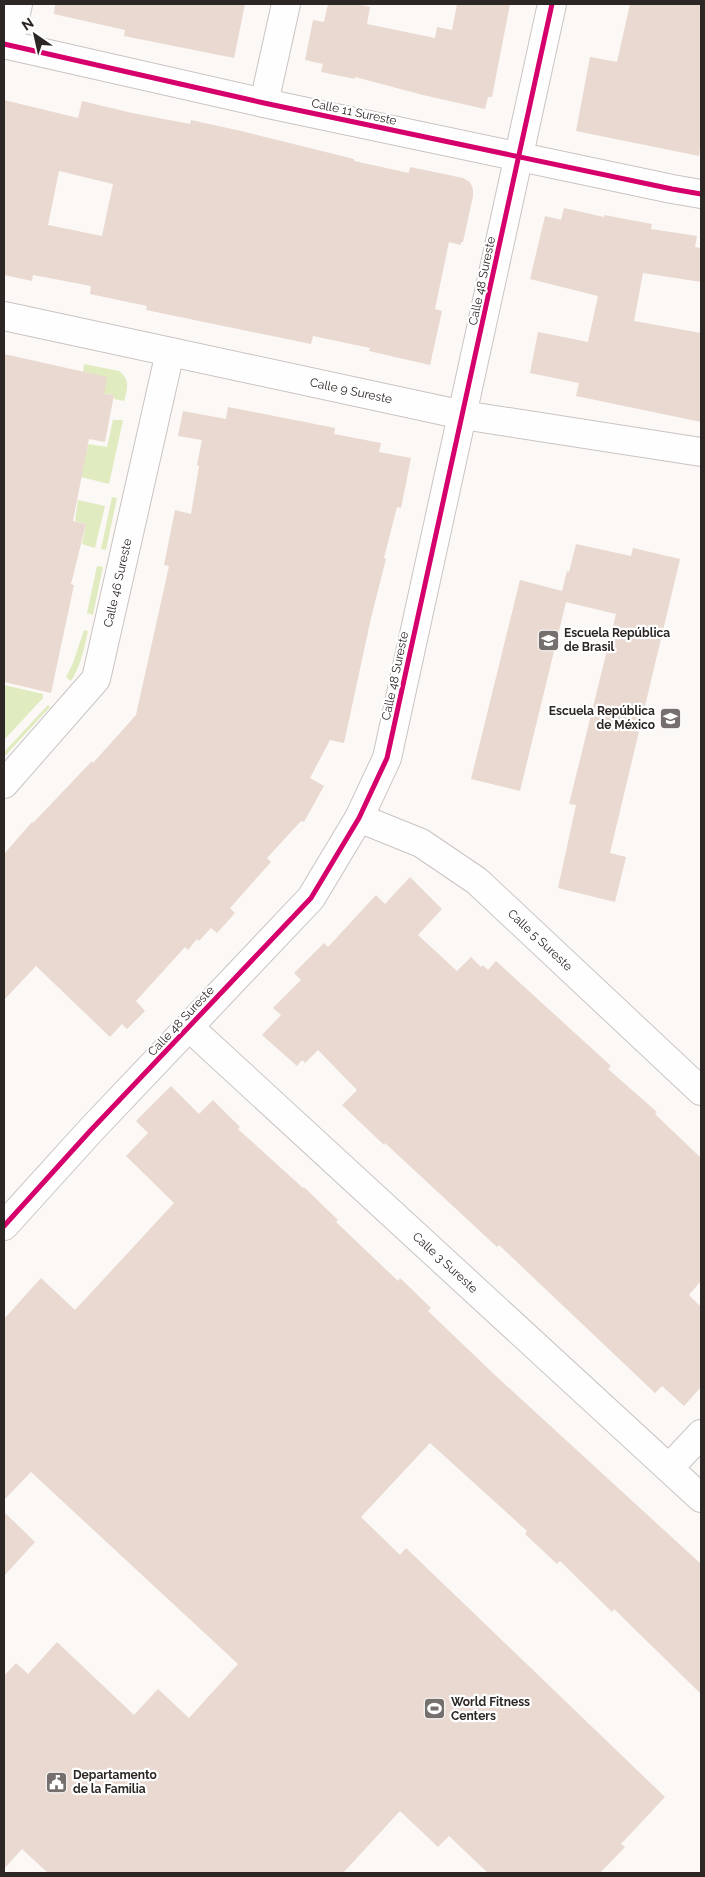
<svg xmlns="http://www.w3.org/2000/svg" width="705" height="1877" viewBox="0 0 705 1877" font-family="Raleway,sans-serif">
  <rect width="100%" height="100%" fill="#fcf8f6"/>
  <g fill="#e0ebc0">
    <path d="M84,364L119,371C130,379 128,389 124,401L114,399V395L104,394L83,372Z"/>
    <polygon points="113,420 123,420 109,484 81,477 88,444 107,447"/>
    <polygon points="112,497 117,498 106,550 101,549"/>
    <polygon points="78,500 105,506 95,548 82,544 86,524 75,521"/>
    <polygon points="97,566 103,567 93,615 87,613"/>
    <path d="M84,630L88,631C84,649 81,665 71,681L66,677L73,663Z"/>
    <polygon points="4,685 43,694 43,698 4,740"/>
    <polygon points="48,705 50,707 4,757 4,752"/>
  </g>
  <g fill="#e9d9d0" fill-rule="evenodd">
    <polygon points="55,4 245,4 234,58 124,36 125,30 54,14"/>
    <polygon points="328,4 356,4 370,7 367,24 435,38 437,27 452,30 457,4 510,4 492,97 488,97 485,109 423,95 355,77 355,79 321,72 323,64 305,60 313,20 324,22"/>
    <polygon points="630,4 701,4 701,140 699,156 576,131 590,57 617,62"/>
    <path d="M4,100L78,118L82,101L132,113L190,124L191,120L241,131L354,159V161L409,173L410,167L463,178L470,182L473,189V196L463,242H461V245L449,242L435,309L442,311L430,365L369,351L370,348L313,336L311,344L146,310L147,306L90,294L91,286L33,275L32,281L4,275ZM59,171L113,184L102,236L48,225Z"/>
    <polygon points="564,208 604,217 604,215 652,224 651,229 697,236 695,247 701,248 701,282 643,273 634,321 701,333 701,422 576,396 579,383 530,373 538,332 588,342 598,296 530,279 545,216 561,220"/>
    <polygon points="4,354 107,377 104,394 114,395 105,442 89,439 73,521 86,524 71,584 74,585 51,693 4,682"/>
    <polygon points="228,407 335,428 334,434 381,443 379,452 411,458 401,508 397,507 384,558 386,559 371,618 344,743 330,740 310,778 324,786 304,822 301,821 267,858 271,862 230,908 235,913 217,933 211,928 199,941 197,939 188,950 185,947 136,1001 145,1011 127,1029 122,1024 110,1037 36,966 4,1000 4,854 32,822 33,823 92,761 93,763 136,715 169,566 164,565 175,510 191,514 199,466 197,465 202,440 178,436 183,411 226,419"/>
    <polygon points="576,544 631,556 633,548 680,559 610,853 626,857 615,902 558,888 576,805 569,804 616,614 566,602 520,791 471,779 520,580 562,591 567,571 569,572"/>
    <polygon points="410,877 442,909 418,935 457,971 471,957 481,967 483,965 488,970 496,961 611,1066 608,1069 657,1112 655,1114 701,1158 701,1281 689,1295 701,1307 701,1387 684,1406 662,1386 655,1393 499,1245 497,1247 385,1143 384,1145 342,1105 357,1090 318,1050 305,1063 302,1060 297,1066 262,1035 281,1015 273,1008 301,980 294,973 324,943 328,947 376,895 385,904"/>
    <polygon points="171,1086 199,1114 213,1100 240,1127 238,1129 303,1188 304,1187 338,1220 336,1222 398,1281 400,1278 431,1308 428,1311 497,1377 701,1564 701,1694 614,1609 612,1612 560,1561 557,1564 525,1534 527,1531 430,1443 361,1517 400,1555 406,1548 665,1797 621,1844 625,1847 600,1873 488,1873 449,1836 438,1847 400,1811 343,1873 48,1873 22,1849 4,1869 4,1676 16,1663 28,1674 57,1642 134,1715 158,1689 189,1718 238,1664 31,1472 4,1500 4,1319 41,1278 75,1310 174,1203 126,1156 148,1133 136,1121"/>
    <polygon points="4,1512 35,1542 4,1576"/>
  </g>
  <g fill="none" stroke-linecap="round" stroke-linejoin="round">
    <defs>
      <g id="street">
        <polyline points="4,44 264,103 672,189 701,194"/>
        <polyline points="9,45 18,4"/>
        <polyline points="264,103 286,4"/>
        <path id="s1" d="M4,316L463,415L701,452"/>
        <path id="s2" d="M4,784L96,679L170,352"/>
        <path id="s3" d="M359,818L421,843L477,881L701,1091"/>
        <path id="s4" d="M189,1027L701,1498"/>
        <polyline points="4,1226 91,1130 311,898 359,818 387,758 552,4"/>
        <polyline points="669,1468 701,1434"/>
      </g>
    </defs>
    <use href="#street" stroke="#c9c4c2" stroke-width="30"/>
    <use href="#street" stroke="#fffefe" stroke-width="28"/>
    <defs>
      <g id="cycleway">
        <polyline points="4,44 264,103 672,189 701,194"/>
        <polyline points="4,1226 91,1130 311,898 359,818 387,758 552,4"/>
      </g>
    </defs>
    <use href="#cycleway" stroke="#fff" stroke-width="8"/>
    <use href="#cycleway" stroke="#d6006c" stroke-width="5"/>
  </g>
  <defs>
    <symbol id="school-square" viewBox="-11 -11 22 22"><rect x="-9" y="-9" width="18" height="18" rx="4" fill="#75706e" stroke="#fff"/><path d="M0-5L7-2L0 1L-7-2ZM-4 1L0 2.5L4 1V4Q0 6-4 4Z" fill="#fff"/></symbol>
    <symbol id="stadium-square" viewBox="-11 -11 22 22"><rect x="-9" y="-9" width="18" height="18" rx="4" fill="#75706e" stroke="#fff"/><path d="M0-5a6.5 5 0 1 0 0 10a6.5 5 0 1 0 0-10ZM-3.5-1.8h7v3.6h-7Z" fill="#fff"/></symbol>
    <symbol id="civic-square" viewBox="-11 -11 22 22"><rect x="-9" y="-9" width="18" height="18" rx="4" fill="#75706e" stroke="#fff"/><path d="M-.6-6.5H3V-4.5H.6V-3L4-1V1h2V6H-6V1h2V-1L-.6-3ZM-1.2 2.5V6h2.4V2.5Z" fill="#fff"/></symbol>
  </defs>
  <g fill-rule="evenodd">
    <use href="#school-square" x="536" y="628" width="25" height="25"/>
    <use href="#school-square" x="658" y="706" width="25" height="25"/>
    <use href="#stadium-square" x="422" y="1696" width="25" height="25"/>
    <use href="#civic-square" x="44" y="1770" width="25" height="25"/>
  </g>
  <g text-anchor="middle" dominant-baseline="central" stroke-width="4.5" stroke-linejoin="round" paint-order="stroke">
    <g font-size="12" fill="#2c2624" stroke="#fff">
      <text transform="translate(354 112) rotate(12)">Calle 11 Sureste</text>
      <text transform="translate(482 281) rotate(-78)">Calle 48 Sureste</text>
      <text stroke="none"><textPath href="#s1" startOffset="355">Calle 9 Sureste</textPath></text>
      <text stroke="none"><textPath href="#s2" startOffset="238">Calle 46 Sureste</textPath></text>
      <text transform="translate(395 676) rotate(-78)">Calle 48 Sureste</text>
      <text stroke="none"><textPath href="#s3" startOffset="221">Calle 5 Sureste</textPath></text>
      <text transform="translate(181 1021) rotate(-47)">Calle 48 Sureste</text>
      <text stroke="none"><textPath href="#s4" startOffset="348">Calle 3 Sureste</textPath></text>
    </g>
    <g font-size="12" font-weight="bold" fill="#2c2624" stroke="#fff" text-anchor="start">
      <text x="564" y="633">Escuela República<tspan x="564" dy="14">de Brasil</tspan></text>
      <text x="655" y="711" text-anchor="end">Escuela República<tspan x="655" dy="14">de México</tspan></text>
      <text x="451" y="1702">World Fitness<tspan x="451" dy="14">Centers</tspan></text>
      <text x="73" y="1775">Departamento<tspan x="73" dy="14">de la Familia</tspan></text>
    </g>
  </g>
  <rect width="705" height="1877" fill="none" stroke="#2c2624" stroke-width="10"/>
  <g transform="translate(35 35) rotate(326)" stroke="#ffffff" stroke-width="4" paint-order="stroke">
  <path d="M0-4L9 19L0 12L-9 19Z" fill="#2c2624"/>
  <text y="-8" font-size="14" font-weight="bold" text-anchor="middle" fill="#2c2624">N</text>
  </g>
</svg>
